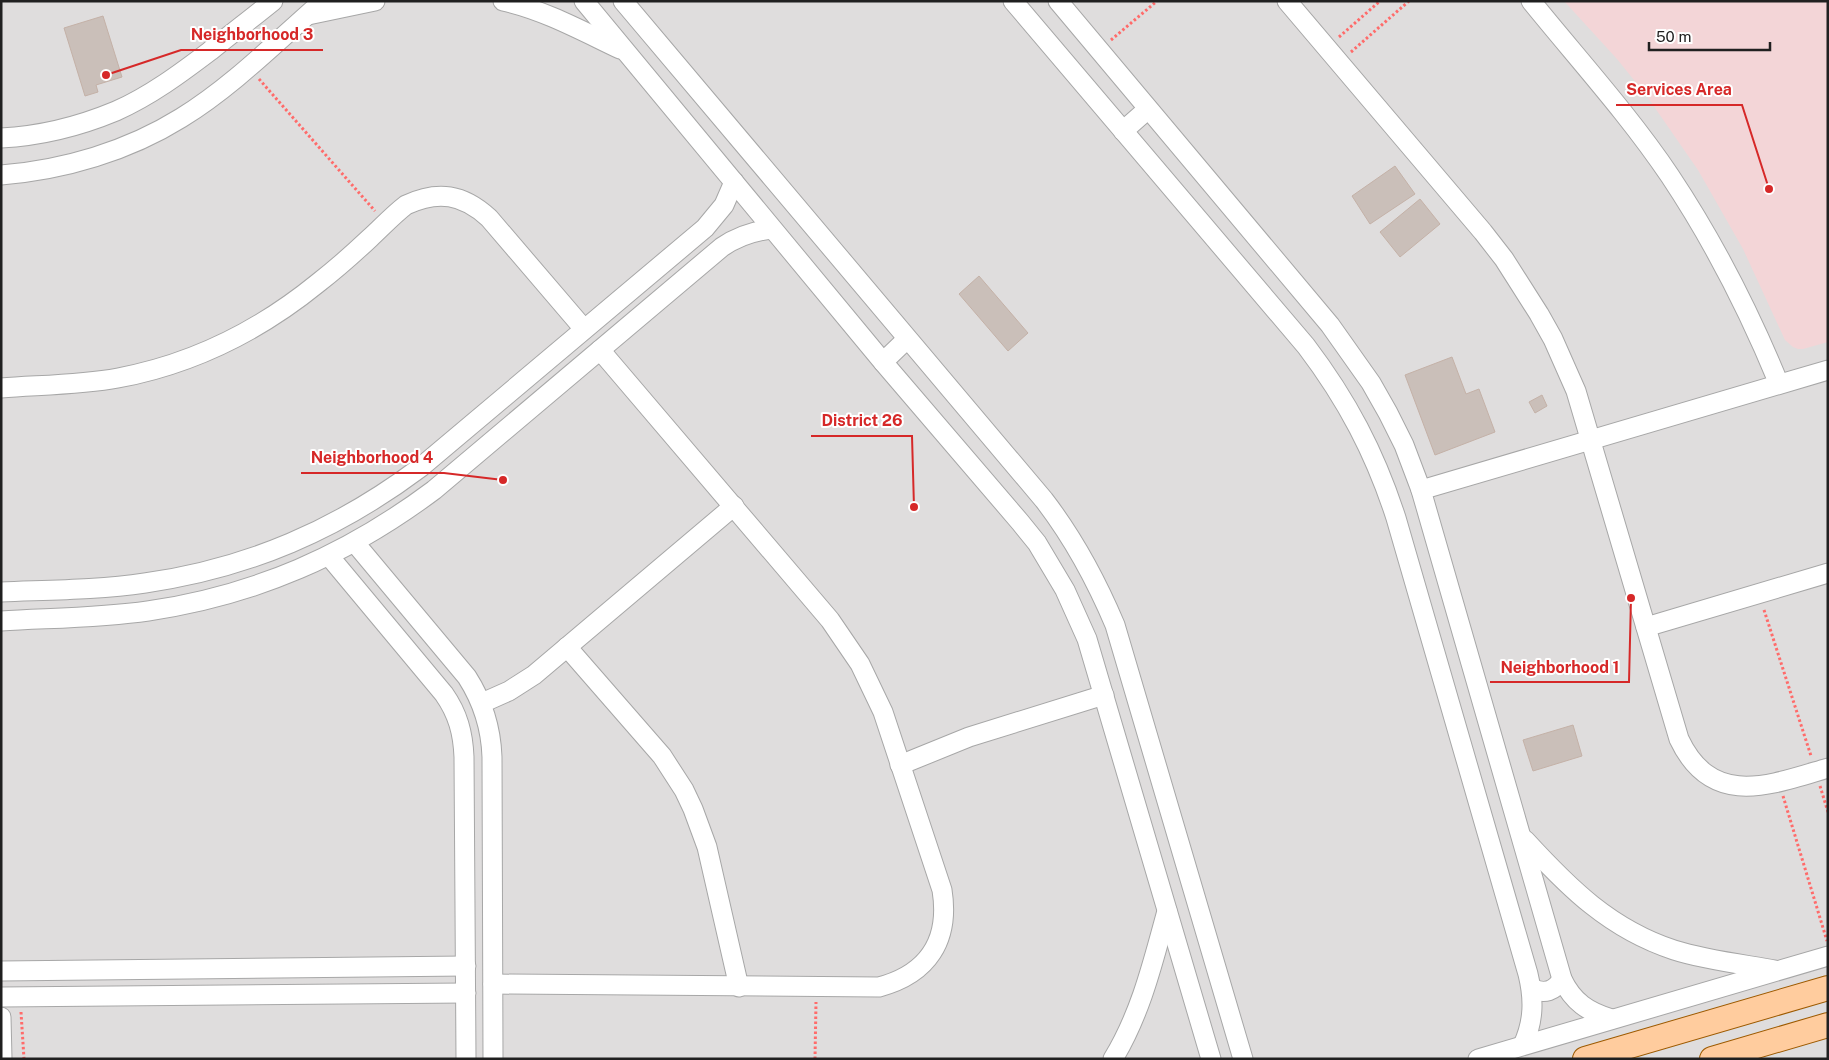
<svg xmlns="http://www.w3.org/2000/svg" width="1829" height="1060" viewBox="0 0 1829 1060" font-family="'Public Sans',sans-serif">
  <rect width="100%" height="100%" fill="#f1ede6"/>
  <rect fill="#dfdddd" x="1" y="1" width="1827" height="1058"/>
  <polygon fill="#f3d5d7" points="1564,1 1828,1 1828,342 1803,349 1798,349 1793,347 1785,340 1743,249 1698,170 1646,95 1617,59"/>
  <g fill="#cabfb9" stroke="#c4b1a7">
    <polygon points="103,16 122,77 96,85 98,92 85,96 64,28"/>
    <polygon points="1395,166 1415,194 1370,224 1352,196"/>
    <polygon points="1420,199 1440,224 1400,257 1380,232"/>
    <polygon points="979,276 1028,333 1008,351 959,294"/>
    <polygon points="1452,357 1466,394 1479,389 1495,432 1435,455 1405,375"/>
    <polygon points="1542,395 1547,406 1535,413 1529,402"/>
    <polygon points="1573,725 1582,756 1533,771 1523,740"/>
  </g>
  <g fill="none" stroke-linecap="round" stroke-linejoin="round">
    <defs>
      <g id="minor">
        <path d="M503,1C544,10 582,31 620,49"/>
        <polyline points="584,1 883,362 1020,522 1037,543 1065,590 1087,639 1211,1059"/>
        <path d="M623,1L1044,500C1074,539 1096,580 1115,625L1243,1059"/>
        <path d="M1013,1L1306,346C1347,400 1375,453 1396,518L1528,974C1534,999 1534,1021 1523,1045"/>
        <path d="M1058,1L1330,325L1371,383L1388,413L1404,445L1421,490L1562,979C1573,1002 1588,1012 1612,1019"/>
        <path d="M1287,1L1483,232L1504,259L1539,314L1553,339L1576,391L1679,739C1712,809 1770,785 1828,768"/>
        <path d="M1531,1C1578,59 1629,115 1670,176C1714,242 1749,311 1779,384"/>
        <polyline points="308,15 375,1"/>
        <polyline points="1123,131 1148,109"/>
        <path d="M1,138C41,136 80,126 116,111C150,96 181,73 210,51C231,34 252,18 273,1"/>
        <path d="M1,175C64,170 128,151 181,118C233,86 277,41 323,1"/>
        <polyline points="883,362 907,339"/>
        <path d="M1,388C40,385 80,385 118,378C193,364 259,331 318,283C336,269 353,254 370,238C382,227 393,215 406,205C438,190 463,194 489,218L584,329"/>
        <polyline points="1421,490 1828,370"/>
        <path d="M355,543L467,677C483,702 491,727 492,757L493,1059"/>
        <path d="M329,556L444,694C458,714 463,733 464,757L466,1059"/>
        <path d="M1,592C49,590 98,590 145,583C249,568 337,530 421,467L705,228L724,205L734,182"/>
        <path d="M1,621C50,618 100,618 148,611C256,595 347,555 434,490L722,247C738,236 753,231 772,229"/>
        <polyline points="1646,627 1828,573"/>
        <polyline points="567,647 662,756 684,790 693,809 707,847 739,987"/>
        <polyline points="482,703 509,691 534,675 734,506"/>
        <polyline points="900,765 969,737 1104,695"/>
        <path d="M1525,840C1569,888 1610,929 1674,950C1706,960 1741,964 1775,970"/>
        <polyline points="1,971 466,966"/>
        <path d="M493,984L879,987C928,974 950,940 942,890L883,712L860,664L830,620L600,350"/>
        <path d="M1532,988C1544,995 1555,991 1562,979"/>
        <polyline points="1,997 466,993"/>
        <polyline points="1,1017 2,1059"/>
        <path d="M1113,1059C1141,1013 1153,962 1167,911"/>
        <polyline points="1478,1059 1828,956"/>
      </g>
      <g id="major">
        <polyline points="1585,1059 1828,988"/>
        <polyline points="1712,1059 1828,1025"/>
      </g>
    </defs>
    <use href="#minor" stroke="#a7a7a7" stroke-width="21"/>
    <use href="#major" stroke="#9d5a00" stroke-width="26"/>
    <g stroke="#ff6b6a" stroke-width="3" stroke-dasharray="2.5 2.5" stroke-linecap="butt">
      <polyline points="1339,37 1380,1"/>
      <polyline points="1111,40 1157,1"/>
      <polyline points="1351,52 1409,1"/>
      <polyline points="259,79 375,211"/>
      <polyline points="1764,610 1811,756"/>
      <polyline points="1820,786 1828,812"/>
      <polyline points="1783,796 1827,941"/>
      <polyline points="21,1012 24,1059"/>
      <polyline points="815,1059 816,1002"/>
    </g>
    <use href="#minor" stroke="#fff" stroke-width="19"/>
    <use href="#major" stroke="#ffcc9e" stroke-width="24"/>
  </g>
  <path fill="none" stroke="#d62828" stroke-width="2" d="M106 75L181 50H323M1769 189L1742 105H1616M914 507L912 436H811M503 480L444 473H301M1631 598L1629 682H1490"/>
  <g fill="#d62828" stroke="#fff" stroke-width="2">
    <circle cx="106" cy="75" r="5"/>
    <circle cx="1769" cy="189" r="5"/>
    <circle cx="914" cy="507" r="5"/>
    <circle cx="503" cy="480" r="5"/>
    <circle cx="1631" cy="598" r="5"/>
  </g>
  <g font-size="16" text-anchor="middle" font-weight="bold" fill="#d62828" stroke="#fff" stroke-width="4" stroke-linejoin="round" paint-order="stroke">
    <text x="252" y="40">Neighborhood 3</text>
    <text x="1679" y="95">Services Area</text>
    <text x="862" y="426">District 26</text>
    <text x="372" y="463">Neighborhood 4</text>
    <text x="1560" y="673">Neighborhood 1</text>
  </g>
  <rect width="1829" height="1060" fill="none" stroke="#202020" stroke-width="5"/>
  <path d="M1649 42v8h121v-8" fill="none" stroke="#202020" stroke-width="2.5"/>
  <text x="1656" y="42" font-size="15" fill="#202020" stroke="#ffffff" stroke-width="4" paint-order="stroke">50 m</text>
</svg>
